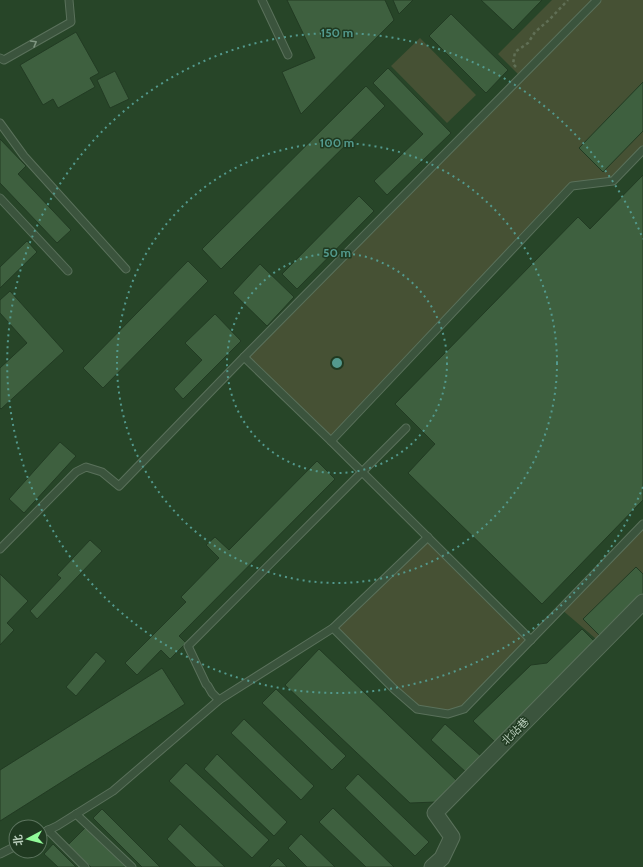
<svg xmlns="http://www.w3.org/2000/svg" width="643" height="867" viewBox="0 0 643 867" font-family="Cabin,'Noto Sans SC',sans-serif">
  <rect width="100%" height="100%" fill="#274528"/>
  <g fill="#465134">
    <polygon points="552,0 643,0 643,150 613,181 572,186 331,441 244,357 521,77 498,54"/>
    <polygon points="420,38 476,95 447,123 391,66"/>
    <polygon points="643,524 643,602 602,644 561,609"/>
    <polygon points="428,537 531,640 466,707 448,714 417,709 333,628"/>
  </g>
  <g fill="#3e603f" stroke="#223b23">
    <polygon points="287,0 385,0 394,20 301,114 282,72 315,58"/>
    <polygon points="393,0 413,0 399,14"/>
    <polygon points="481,0 542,0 513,30"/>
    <polygon points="451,14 508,70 486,93 429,36"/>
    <polygon points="76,32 99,73 90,78 95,87 58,108 53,99 43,105 20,65"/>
    <polygon points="388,68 451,133 387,195 374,181 423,134 373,83"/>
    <polygon points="115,71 129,99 110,108 97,80"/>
    <polygon points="643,82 643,131 603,172 579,148"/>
    <polygon points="366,86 385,106 221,269 202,249"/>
    <polygon points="0,139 26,166 18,174 71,230 57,243 0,183"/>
    <polygon points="643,175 643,500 542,604 408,473 435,444 395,404 578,217 590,229"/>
    <polygon points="359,196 374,211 297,289 282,274"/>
    <polygon points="27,241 37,252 0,288 0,267"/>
    <polygon points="188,261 208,281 103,388 83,368"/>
    <polygon points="260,264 294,297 267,326 233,293"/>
    <polygon points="10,291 64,351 1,409 0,408 0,368 27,343 0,313 0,300"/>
    <polygon points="215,314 241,341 183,399 174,389 202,360 185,343"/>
    <polygon points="60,442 76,456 24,513 9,499"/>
    <polygon points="317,461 335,479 179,636 186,643 170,659 161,650 137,675 125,663 186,602 181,597 219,558 206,545 215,537 229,550"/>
    <polygon points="90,540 102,551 37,619 30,611 61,578 57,575"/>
    <polygon points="636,567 643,574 643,595 601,637 583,619"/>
    <polygon points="0,574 28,601 7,623 14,630 0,645"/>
    <polygon points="582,629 596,643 496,743 473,721 531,665 547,663"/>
    <polygon points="319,649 456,780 436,802 410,803 285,685"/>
    <polygon points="96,652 106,661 76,696 66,687"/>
    <polygon points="162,668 185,704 0,821 0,770"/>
    <polygon points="276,689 346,756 332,770 262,703"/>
    <polygon points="244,719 314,786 301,800 231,733"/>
    <polygon points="445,724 483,758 468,774 431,740"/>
    <polygon points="217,754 287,822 274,836 204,769"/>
    <polygon points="186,763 269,840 252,858 169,781"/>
    <polygon points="358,774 429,842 415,856 345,788"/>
    <polygon points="333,808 394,867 366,867 319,822"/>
    <polygon points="102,809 160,867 142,867 93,818"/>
    <polygon points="180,824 225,867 196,867 167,839"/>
    <polygon points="86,827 128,867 91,867 68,845"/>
    <polygon points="301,834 335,867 307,867 288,848"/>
    <polygon points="53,844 76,867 58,867 44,854"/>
    <polygon points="278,858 287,867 269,867"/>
  </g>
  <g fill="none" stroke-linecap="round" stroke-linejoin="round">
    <defs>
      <g id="service">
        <polyline points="262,0 288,55"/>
        <polyline points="0,58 4,60 71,22 69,0"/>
        <polyline points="0,123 24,156 126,269"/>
        <polyline points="0,198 68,271"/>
        <polyline points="244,357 331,441"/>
        <polyline points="0,549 76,472 86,467 102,472 119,486 244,357 597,0"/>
        <polyline points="333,628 428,537"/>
        <polyline points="531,640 331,441 572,186 613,181 643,150"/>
        <polyline points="219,700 212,693 208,686 206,684 188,646 406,428"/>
        <polyline points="76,814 132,867"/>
        <polyline points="48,830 85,867"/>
        <polyline points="40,834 57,826 113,791 219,700 333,628 394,689 417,709 448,714 464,709 643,524"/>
        <polyline points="0,854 16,846"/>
      </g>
      <polyline id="minor" points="432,867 442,858 452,837 435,813 643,602"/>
    </defs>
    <use href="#service" stroke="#5a715b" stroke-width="9"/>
    <use href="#minor" stroke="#5a715b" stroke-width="17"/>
    <polyline stroke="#606f55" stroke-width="2.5" stroke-dasharray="3 3" stroke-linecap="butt" points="516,67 513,64 515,52 528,43 535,32 549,20 568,0"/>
    <use href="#service" stroke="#3b543d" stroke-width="7"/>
    <use href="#minor" stroke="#3b543d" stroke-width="15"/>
  </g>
  <defs><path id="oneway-chevron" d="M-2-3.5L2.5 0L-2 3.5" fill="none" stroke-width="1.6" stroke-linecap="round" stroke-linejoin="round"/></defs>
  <use stroke="#809782" href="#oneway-chevron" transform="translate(34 43) rotate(-30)"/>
  <g fill="none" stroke="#53998d" stroke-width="2" stroke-dasharray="2 4">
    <circle cx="337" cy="363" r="110"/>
    <circle cx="337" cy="363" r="220"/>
    <path d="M643 487A330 330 0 1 1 643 239"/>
  </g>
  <g text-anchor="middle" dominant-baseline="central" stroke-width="3" stroke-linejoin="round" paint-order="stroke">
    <g font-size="11" fill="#b9cdbb" stroke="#203a21">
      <text transform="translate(515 731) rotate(-45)">北站巷</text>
    </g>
  </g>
  <circle cx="337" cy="363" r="6" fill="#53998d" stroke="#203a21" stroke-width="2"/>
  <g font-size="12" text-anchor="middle" font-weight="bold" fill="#53998d" stroke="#203a21" stroke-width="3" stroke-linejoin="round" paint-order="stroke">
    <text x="337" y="37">150 m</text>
    <text x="337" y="147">100 m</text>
    <text x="337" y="257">50 m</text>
  </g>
  <g transform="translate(28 839) rotate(263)"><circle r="19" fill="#203a21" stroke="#5d755f"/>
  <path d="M0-3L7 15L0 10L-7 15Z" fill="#91fb99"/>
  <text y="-6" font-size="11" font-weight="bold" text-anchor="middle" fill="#b9cdbb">北</text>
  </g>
</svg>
